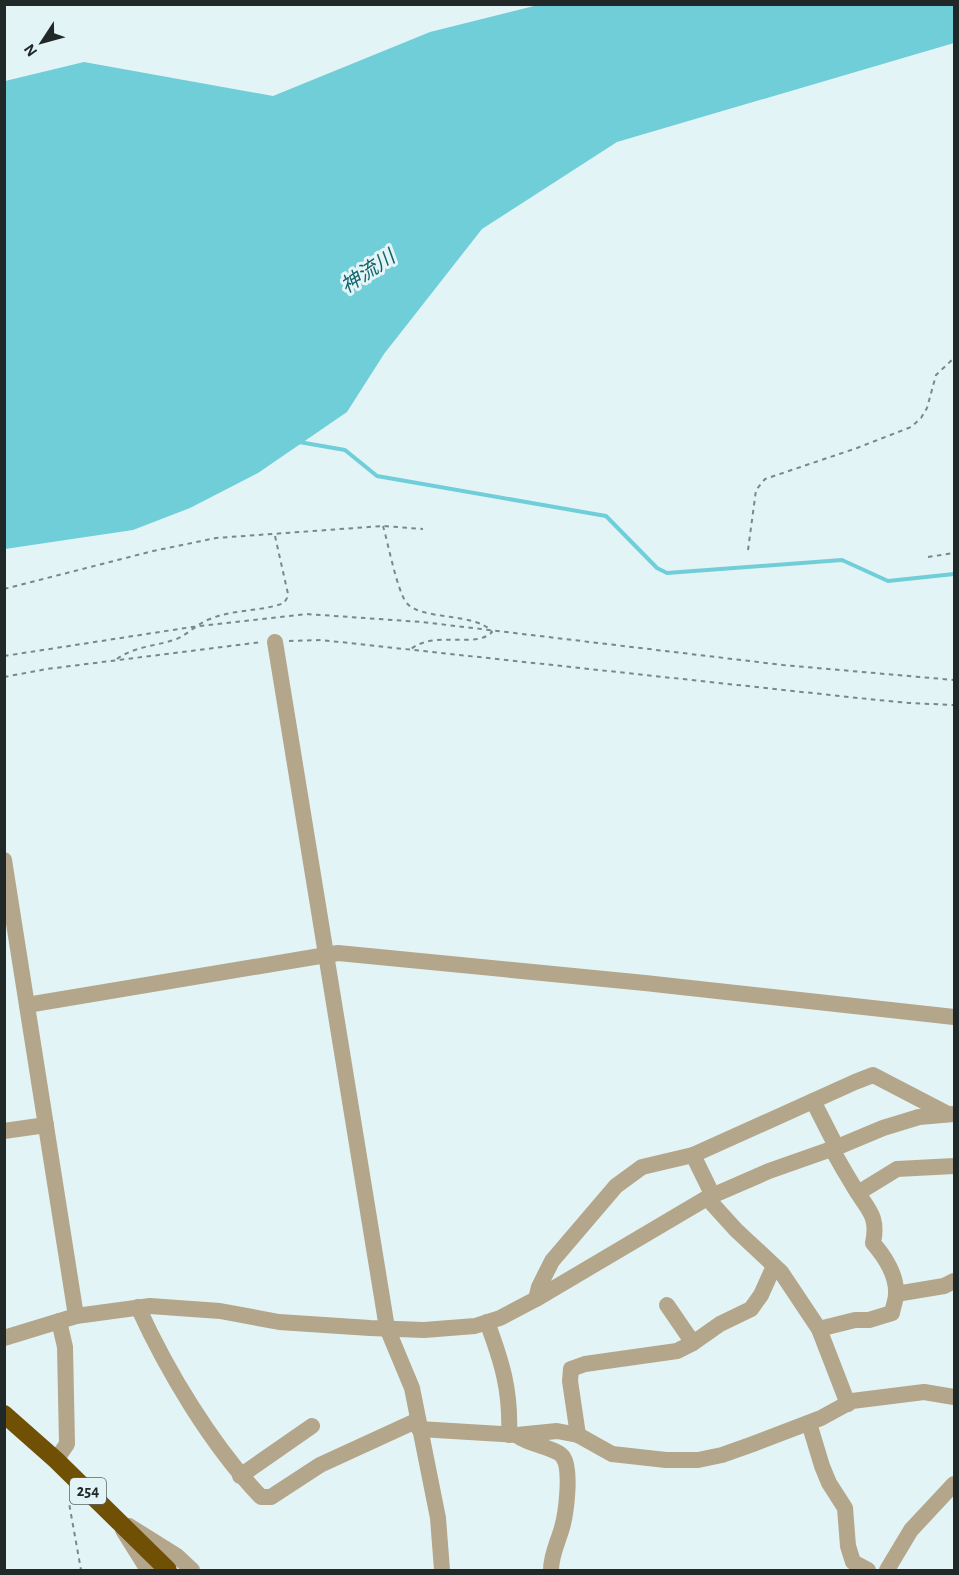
<svg xmlns="http://www.w3.org/2000/svg" width="959" height="1575" viewBox="0 0 959 1575" font-family="'Alegreya Sans','Noto Sans JP',sans-serif">
  <rect width="100%" height="100%" fill="#e3f4f6"/>
  <polygon fill="#70ced9" points="542,4 954,5 954,43 617,142 482,229 384,354 347,412 258,473 190,508 133,530 5,549 5,81 84,62 273,96 430,32"/>
  <g fill="none" stroke-linecap="round" stroke-linejoin="round">
    <polyline stroke="#70ced9" stroke-width="4" points="299,442 345,450 377,476 606,516 657,568 667,573 842,560 888,581 954,574"/>
    <g stroke="#7b8788" stroke-width="2" stroke-dasharray="4.5 4.5" stroke-linecap="butt">
      <path d="M383,526C388,543 397,590 406,602C419,621 477,612 492,632C476,649 435,630 411,649"/>
      <polyline points="748,550 756,490 765,479 857,448 911,427 921,418 927,408 936,375 954,358"/>
      <polyline points="928,557 954,553"/>
      <polyline points="4,589 153,551 216,538 383,526 423,529"/>
      <polyline points="289,641 321,640 858,698 909,703 954,705"/>
      <polyline points="4,656 192,627 306,614 422,622 783,665 954,680"/>
      <path d="M117,659C133,647 155,646 174,640C188,635 196,624 210,619C233,609 260,612 284,603L287,598L288,594L275,536"/>
      <polyline points="4,677 47,669 262,642"/>
      <polyline points="72,1497 69,1503 81,1570"/>
    </g>
    <g stroke="#b4a68b" stroke-width="16">
      <polyline points="275,642 387,1328 412,1388 438,1518 442,1570"/>
      <polyline points="4,860 76,1316"/>
      <polyline points="27,1005 338,953 645,983 954,1017"/>
      <polyline points="813,1101 837,1148"/>
      <polyline points="4,1131 46,1125"/>
      <polyline points="693,1155 713,1196"/>
      <polyline points="858,1193 897,1169 954,1166"/>
      <polyline points="707,1198 736,1230 781,1272 819,1329 848,1404"/>
      <polyline points="896,1294 944,1286 954,1281"/>
      <polyline points="536,1299 539,1287 552,1261 616,1186 642,1167 693,1155 855,1082 873,1075 948,1114"/>
      <polyline points="667,1305 693,1343"/>
      <path d="M138,1307C167,1371 212,1446 261,1497H271L320,1465L418,1420"/>
      <path d="M487,1322C502,1362 511,1391 509,1435"/>
      <path d="M819,1329L855,1320H869L892,1313C893,1307 896,1300 896,1294C897,1275 885,1257 873,1243C879,1215 867,1209 854,1187C846,1174 839,1162 832,1149"/>
      <polyline points="4,1338 76,1316 150,1306 220,1311 279,1322 370,1328 424,1330 475,1326 500,1318 536,1299 707,1198 769,1171 840,1146 883,1128 919,1117 954,1114"/>
      <polyline points="809,1423 822,1466 829,1483 845,1508 848,1546 853,1562 868,1570"/>
      <polyline points="419,1429 517,1435 557,1431 578,1435 612,1454 666,1460 698,1460 722,1455 753,1444 821,1418 852,1401 924,1392 954,1397"/>
      <polyline points="578,1435 570,1381 571,1369 585,1364 677,1351 693,1343 720,1324 751,1309 761,1295 774,1266"/>
      <path d="M518,1436C530,1445 557,1448 563,1457C572,1470 566,1516 561,1531C557,1544 551,1556 551,1570"/>
      <polyline points="56,1460 67,1444 65,1347 59,1321"/>
      <polyline points="240,1476 312,1426"/>
      <polyline points="129,1526 177,1556 192,1570"/>
      <polyline points="123,1530 148,1570"/>
      <polyline points="887,1570 911,1530 954,1484"/>
    </g>
    <polyline stroke="#6f5005" stroke-width="18" points="4,1414 56,1460 168,1570"/>
  </g>
  <g text-anchor="middle" dominant-baseline="central" stroke-width="6" stroke-linejoin="round" paint-order="stroke">
    <rect fill="#e3f4f6" stroke="#5b6566" stroke-width="1.5" x="70" y="1478" width="36" height="26" rx="4.5"/>
    <g font-size="16" font-weight="bold" fill="#212828">
      <text x="88" y="1491">254</text>
    </g>
    <g font-size="20" font-style="italic" fill="#12636b" stroke="#e3f4f6">
      <text transform="translate(368 272) rotate(-34)">神流川</text>
    </g>
  </g>
  <rect width="959" height="1575" fill="none" stroke="#212828" stroke-width="12"/>
  <g transform="translate(42 42) rotate(234)" stroke="#e3f4f6" stroke-width="4.5" paint-order="stroke">
  <path d="M0-4.5L10 22L0 15L-10 22Z" fill="#212828"/>
  <text y="-9" font-size="16" font-weight="bold" text-anchor="middle" fill="#212828">N</text>
  </g>
</svg>
